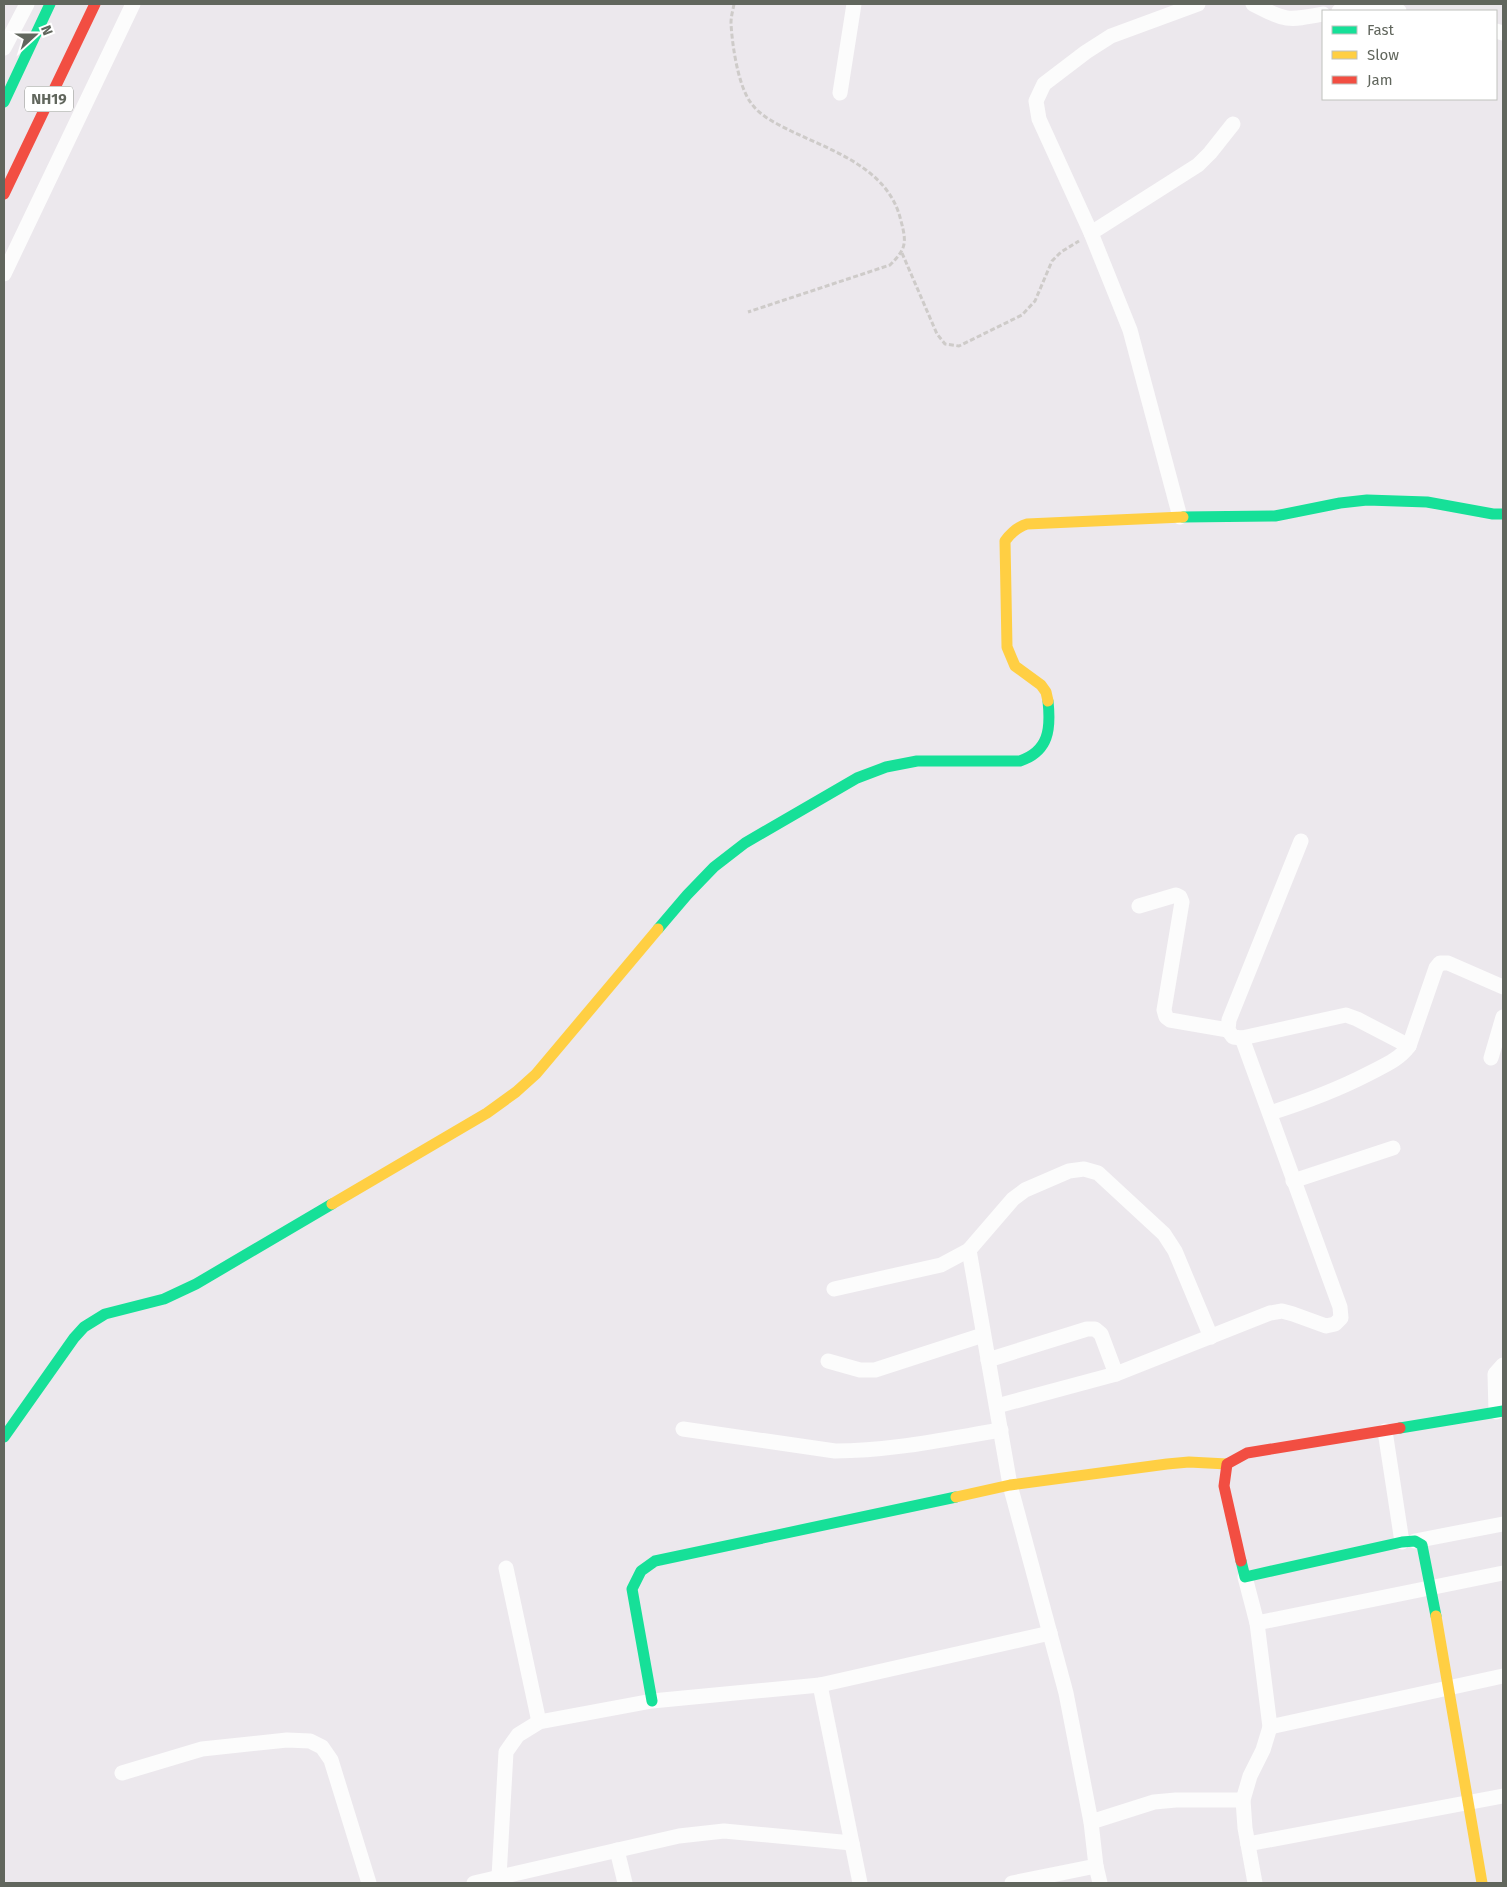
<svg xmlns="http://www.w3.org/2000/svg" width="1507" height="1887" viewBox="0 0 1507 1887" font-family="'Fira Sans',sans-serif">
  <rect width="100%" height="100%" fill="#ece8ed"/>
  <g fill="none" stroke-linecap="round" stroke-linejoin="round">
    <g stroke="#cecbc9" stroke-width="3" stroke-dasharray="5 2.5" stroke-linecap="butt">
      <path d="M734,4C733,10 731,16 731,23C732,44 738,86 751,103C760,116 777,124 791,131C835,152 889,169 901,221C907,243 906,249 890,265L748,312"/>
      <polyline points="902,253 937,334 945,344 959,346 1022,315 1035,301 1052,261 1061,252 1079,241"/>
    </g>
    <g stroke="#fcfcfc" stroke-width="15">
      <path d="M1253,4C1286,21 1287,21 1323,14"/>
      <path d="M1339,11C1358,7 1379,7 1399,11"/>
      <polyline points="1496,31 1503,33"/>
      <polyline points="4,48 27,4"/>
      <polyline points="840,93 854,4"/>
      <polyline points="1091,233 1198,165 1210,153 1233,124"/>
      <polyline points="4,274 133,4"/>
      <polyline points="1180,517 1130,330 1091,233 1039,119 1036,101 1044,84 1086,52 1111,36 1198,4"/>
      <polyline points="1301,841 1229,1020 1228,1030 1233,1037 1242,1038 1346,1015 1357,1019 1409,1046"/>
      <polyline points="1139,906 1176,895 1180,897 1182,902 1164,1010 1166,1017 1170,1020 1228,1030"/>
      <polyline points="1491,1058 1503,1017"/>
      <path d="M1270,1113C1305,1102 1335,1091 1368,1074C1383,1066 1399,1060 1409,1046L1436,968L1440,963H1448L1503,987"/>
      <polyline points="1293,1181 1393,1148"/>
      <polyline points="969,1250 1010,1485 1066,1693 1091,1822 1096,1866 1100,1883"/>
      <polyline points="834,1289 941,1265 969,1250 1013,1199 1025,1190 1069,1171 1084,1169 1098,1173 1164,1234 1175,1251 1211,1337"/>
      <polyline points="988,1360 1087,1329 1095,1329 1101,1334 1116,1374"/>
      <polyline points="828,1361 860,1370 875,1370 983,1335"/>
      <polyline points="997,1406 1116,1374 1270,1313 1282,1311 1293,1314 1326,1326 1335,1324 1341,1318 1340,1307 1242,1038"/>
      <polyline points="1496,1412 1495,1374 1503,1365"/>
      <path d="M683,1429L835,1451C891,1451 946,1439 1001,1430"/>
      <polyline points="1385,1431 1402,1542"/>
      <polyline points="1415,1541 1503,1524"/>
      <polyline points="506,1568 539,1722"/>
      <polyline points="1245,1577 1257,1623 1270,1727 1263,1750 1250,1776 1243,1800 1245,1828 1255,1883"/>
      <polyline points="1257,1623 1503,1573"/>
      <polyline points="820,1685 860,1883"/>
      <polyline points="1270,1727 1503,1676"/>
      <polyline points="122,1773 202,1749 287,1740 310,1741 322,1747 331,1760 369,1883"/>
      <polyline points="1091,1822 1154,1802 1176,1800 1243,1800"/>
      <polyline points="1248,1844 1503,1796"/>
      <polyline points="617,1850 625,1883"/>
      <polyline points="499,1877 506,1752 518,1735 539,1722 652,1701 820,1685 1050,1633"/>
      <polyline points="474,1883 679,1836 724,1831 852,1843"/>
      <polyline points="1012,1883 1096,1866"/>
    </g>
    <g stroke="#16e098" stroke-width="11">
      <polyline points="4,102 50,4"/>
      <polyline points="1183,517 1275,516 1340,503 1367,500 1427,502 1493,514 1503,514"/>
      <path d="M658,929L687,895L714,867L745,843L857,778L886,767L917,761H1020C1049,751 1051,729 1048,701"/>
      <polyline points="1400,1428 1503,1411"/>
      <polyline points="4,1437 74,1338 84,1327 105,1314 164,1299 196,1284 332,1204"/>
      <polyline points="1241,1561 1245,1577 1402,1542 1415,1541 1422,1545 1436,1616"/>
      <polyline points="652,1701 632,1589 641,1571 655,1561 956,1497"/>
    </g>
    <g stroke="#ffcf43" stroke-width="11">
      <path d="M1048,701L1046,692L1041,685L1015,666L1007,647L1005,541C1011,533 1017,527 1027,524L1183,517"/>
      <polyline points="332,1204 487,1113 516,1092 536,1074 658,929"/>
      <polyline points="956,1497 1010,1485 1167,1464 1189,1462 1227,1464"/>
      <polyline points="1436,1616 1482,1883"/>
    </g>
    <g stroke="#f24e42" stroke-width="11">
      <polyline points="4,194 95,4"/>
      <polyline points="1241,1561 1224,1486 1227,1464 1247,1453 1400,1428"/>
    </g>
  </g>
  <g text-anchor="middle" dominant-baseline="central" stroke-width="4" stroke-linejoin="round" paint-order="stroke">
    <rect fill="#fff" stroke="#90948e" stroke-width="1" x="25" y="86.5" width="48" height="25" rx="4"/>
    <g font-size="15" font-weight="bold" fill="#61665d">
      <text x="49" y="99">NH19</text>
    </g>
  </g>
  <rect width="1507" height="1887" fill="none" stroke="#61665d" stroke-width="10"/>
  <rect x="1322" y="10" width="175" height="90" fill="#ffffff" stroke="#c0c2be"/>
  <rect x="1332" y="26" width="25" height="8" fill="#16e098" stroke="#c0c2be"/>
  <text x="1367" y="35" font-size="15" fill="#61665d">Fast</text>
  <rect x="1332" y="51" width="25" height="8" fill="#ffcf43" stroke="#c0c2be"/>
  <text x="1367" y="60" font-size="15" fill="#61665d">Slow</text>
  <rect x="1332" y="76" width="25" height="8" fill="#f24e42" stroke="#c0c2be"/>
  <text x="1367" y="85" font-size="15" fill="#61665d">Jam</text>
  <g transform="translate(35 35) rotate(69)" stroke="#ffffff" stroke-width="4" paint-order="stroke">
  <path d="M0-4L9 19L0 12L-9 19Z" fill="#61665d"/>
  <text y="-8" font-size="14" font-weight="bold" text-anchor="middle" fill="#61665d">N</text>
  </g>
</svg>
